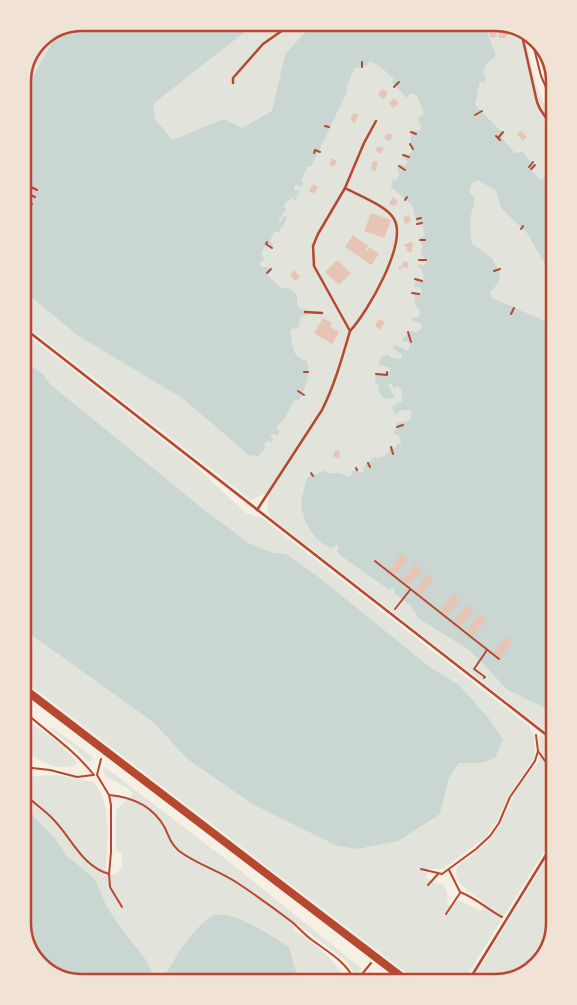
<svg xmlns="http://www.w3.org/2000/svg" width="577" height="1005" viewBox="0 0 577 1005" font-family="'Public Sans',sans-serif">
  <rect width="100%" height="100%" fill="#f6efe4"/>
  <g fill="#e2e4dc">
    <path d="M83,23H499L524,32C530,53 535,95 549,111L553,737L270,517L267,508L269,498L264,494L251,500L247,497L24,324L23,79L40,40Z"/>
    <path d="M24,332L193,464L246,513L262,518L530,727L534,736L535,755L532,761L509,795L496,823L485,838L443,869H429L426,877L434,883L443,884L447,892L448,905L452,907L458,900L481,911L484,908V903C475,893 448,883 458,866L488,842L502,821L516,791L540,759L539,736L542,735L553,744L554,836L466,977L413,978L27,683L26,631L153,722L187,759L254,805L337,846L357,849L440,814L449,778L459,762L480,763L458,684L431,668L320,578L286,554L271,552L249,543L207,512L50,384C43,370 33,370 25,360Z"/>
    <path d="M27,720L60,744L76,761V765C58,771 43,763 27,753Z"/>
    <polygon points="53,728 93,757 91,762 89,762 71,745 49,728"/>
    <path d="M105,767L232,864L362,969L356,976L346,961L297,924L294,929C311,943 336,958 344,979H296V972L213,915L186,942L166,974L161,979L156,978L152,973L146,960L119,925L107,907L95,879L67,856L54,837L28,811L27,782L33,776L56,775L94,782C113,807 107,840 106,870L104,876L115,874L122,868V854L116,849V810L133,794L127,788L105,776L103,771Z"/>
    <polygon points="554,847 554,919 541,940 537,962 521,976 474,977"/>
  </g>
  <g fill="#c9d6d2">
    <path d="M83,23H256L153,104L155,119L172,140L224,119L242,128L272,111L285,55L313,23H484L496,56C489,60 483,66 483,75L486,76L484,83L480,81L475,105L504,134L502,138L515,153L523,152L535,167L532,171L541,180L544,177L549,182L550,273L527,233L501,208L496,191L478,180L472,183L469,192L474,197V207C469,213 470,235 472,244L492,258L500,273L498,283L490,293L492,298L545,321L550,319L553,712L506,689L485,665L469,650L418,618L411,606L394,593V589L392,588L389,590L340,555L337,551L339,547L336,545L332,548C316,543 305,525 302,509C300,503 303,495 304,489C305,483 307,476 313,473L316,475L321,471L323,473V470H325L327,473C336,475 337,469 347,477L351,476L353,471L358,469L359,472L363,473L365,465L374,457C383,459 387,455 391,447L396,448L397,444H401L399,434L394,435L397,423L411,420V410H402L395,414L392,407L402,401V390L397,386L393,389L392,384H388L395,398L385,399L378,391L379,387L375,382L376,373L390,372V368L378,364L382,356L388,355L393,358L401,359L402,355L394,349L393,346L396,345L408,351L410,344L407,342L402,341L404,337L410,331L417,332L422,328V324L412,321L413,318L419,317V309L415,304L414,292L422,293L421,287H414L416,279L424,280L422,269L419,268L418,264L424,266L426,264L425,259L421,255L422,248L421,238L425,235L423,225L417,224L412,205L391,187L393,179L396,180L400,174L397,170L400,164L404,166L408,162L403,158L404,154L409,155L412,151L410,145L411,144L410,141L412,131L420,130L421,125L418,121L419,116H422L424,112L417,96L410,93L407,98L392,82L394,79C386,72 380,65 370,62L366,66L354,69L346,88L348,90L311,167L308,166L301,181L303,183L302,187L295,185L294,190H300L297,196L294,195L297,198L295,201L292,198L286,202L284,207L286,209L278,222L280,223L284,216L287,218L279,232H274L270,241L273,245L271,249L265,246L261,253L264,259L260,263L262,267H268L271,271L269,274L266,272V274L280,287L290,289L297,295V305L301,309L307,310V315L301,316L298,329L292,328L290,331C292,343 292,359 306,360C312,373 305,388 299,401L295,399L286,416L276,428L280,431L277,436L273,433L270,437L274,440L271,443L268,440L264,445L266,448L258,456L249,455L182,398L77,335L24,291L23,93L58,33Z"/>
    <path d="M25,360C33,370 42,369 50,384L207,512L249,543L271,552L286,554L320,578L431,668L458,684L490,720L503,740L495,758L480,763H459L449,778L440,814L398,841L357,849L337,846L254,805L187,759L153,722L26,631Z"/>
    <path d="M28,811L54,837L67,856L95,879L107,907L119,925L146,960L152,973L156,978L161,979C170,970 175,957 182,947C189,938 205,918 215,915C235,910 272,937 289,947L296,972V979L79,982L49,972L29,949Z"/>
    <polygon points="554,919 545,956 537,962 541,940"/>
  </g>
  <g fill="#e6c5b7">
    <polygon points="495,30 497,37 491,38 489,31"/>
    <polygon points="499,30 507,30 506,38 499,38"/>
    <polygon points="382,89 388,92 384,99 378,95"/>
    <polygon points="394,98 399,103 393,108 389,103"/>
    <polygon points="353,113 359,115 355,123 350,120"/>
    <polygon points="521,131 527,137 523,141 517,134"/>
    <polygon points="388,133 393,136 389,141 384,138"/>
    <polygon points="378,146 384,148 381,154 375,151"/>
    <polygon points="332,158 337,161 334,167 329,164"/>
    <polygon points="373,161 378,161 375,172 371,169"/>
    <polygon points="313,184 318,187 314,194 309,191"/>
    <polygon points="393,197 398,201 394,207 389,203"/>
    <polygon points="371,213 391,220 384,238 364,231"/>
    <polygon points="409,215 411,222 405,224 403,217"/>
    <polygon points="353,235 368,246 365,250 367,251 369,247 379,254 371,265 345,247"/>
    <polygon points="408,242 413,243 412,252 406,251 407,247 404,246 404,244 408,244"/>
    <polygon points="337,260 351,273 339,285 325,272"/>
    <polygon points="403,261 409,263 407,268 402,267 401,270 398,269 399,266 402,267"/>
    <polygon points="294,270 300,277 295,281 290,275"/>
    <polygon points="323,318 332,323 330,327 339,332 332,344 314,333"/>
    <polygon points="379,319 385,322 380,330 375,326"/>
    <polygon points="335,450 340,451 339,458 333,457"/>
    <polygon points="401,554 408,559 396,575 389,570"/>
    <polygon points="415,564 422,570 409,585 402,580"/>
    <polygon points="428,574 434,579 422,595 415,590"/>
    <polygon points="453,594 460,600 447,616 441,610"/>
    <polygon points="467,605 474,610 461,626 454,620"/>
    <polygon points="479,614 486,620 473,636 467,630"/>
    <polygon points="506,637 513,642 500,658 493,653"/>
  </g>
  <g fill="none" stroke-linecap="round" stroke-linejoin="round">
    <g stroke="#b5482f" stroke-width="2">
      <polyline points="477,23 478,25"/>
      <polyline points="531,36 541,76 549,94"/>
      <polyline points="362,62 362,67"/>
      <polyline points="394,87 399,82"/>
      <polyline points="475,115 482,111"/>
      <polyline points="325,126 329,127"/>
      <polyline points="411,132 416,134"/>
      <polyline points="496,136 500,140"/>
      <polyline points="498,138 503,132"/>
      <polyline points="410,144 413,149"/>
      <polyline points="314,153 315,150 320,152"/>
      <polyline points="403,155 409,157"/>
      <polyline points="399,166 405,170"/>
      <polyline points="529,167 533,162"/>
      <polyline points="531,169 535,165"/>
      <polyline points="28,194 35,197"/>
      <polyline points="23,195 27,197 23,204"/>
      <polyline points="27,197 31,187 37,190"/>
      <polyline points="405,200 407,197"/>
      <polyline points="25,201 32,204"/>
      <polyline points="23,208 29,210"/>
      <polyline points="24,217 25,217"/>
      <polyline points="417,219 421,218"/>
      <polyline points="417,224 422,223"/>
      <polyline points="521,229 523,226"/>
      <polyline points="420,240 425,240"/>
      <polyline points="267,242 266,244 272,248"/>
      <polyline points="419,260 426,260"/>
      <polyline points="494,271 500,269"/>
      <polyline points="267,273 271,269"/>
      <polyline points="415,279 422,281"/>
      <polyline points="412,293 419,294"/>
      <polyline points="511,314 514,308"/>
      <polyline points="408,332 411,342"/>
      <polyline points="304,372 308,372"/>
      <polyline points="376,374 387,375 387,372"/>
      <polyline points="298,391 304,395"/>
      <polyline points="397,427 403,425"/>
      <polyline points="391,447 393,454"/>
      <polyline points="368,463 370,467"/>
      <polyline points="356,468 357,470"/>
      <polyline points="311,473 313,476"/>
      <polyline points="375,561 499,659"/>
      <polyline points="395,609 410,590"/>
      <polyline points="484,678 485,677 474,669 487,650"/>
      <path d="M27,714C51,735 74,750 94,775"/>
      <polyline points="538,751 545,761"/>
      <polyline points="101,759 97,775 109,795 111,805 111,852 109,874 110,887 122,907"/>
      <polyline points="27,765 32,768 50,770 77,777 93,775"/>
      <path d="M109,795C133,797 153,806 165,828C169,837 171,844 179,851C198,865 220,871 239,884C257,896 275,909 292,922C299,928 305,935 312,940C328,952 345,961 354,979"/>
      <path d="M28,797C35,804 44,810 51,817C71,836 81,866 109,874"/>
      <polyline points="421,869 442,874 476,849 490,836 499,823 510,797 535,761 538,751 536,735"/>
      <path d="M449,870L460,892C476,898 487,909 502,917"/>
      <polyline points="428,885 438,874"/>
      <polyline points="446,914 460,893"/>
      <polyline points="358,979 371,963"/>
    </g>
    <g stroke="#b5482f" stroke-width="2.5">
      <polyline points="521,31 537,102 540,109 549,122"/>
      <polyline points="233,83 233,78 263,44 293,23"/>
      <path d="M345,188C358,195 387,206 394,219C408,243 367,313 350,331"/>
      <polyline points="305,312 322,313"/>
      <polyline points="24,328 553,740"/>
      <path d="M257,510L322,410C335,384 342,358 350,331L314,266L313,246L318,234L345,188L364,143L376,121"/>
      <polyline points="471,977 554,842"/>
    </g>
    <polyline stroke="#b5482f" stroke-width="8" points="27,691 403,978"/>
  </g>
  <path d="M0 0H577V1005H0ZM82 31H495A51 51 0 0 1 546 82V923A51 51 0 0 1 495 974H82A51 51 0 0 1 31 923V82A51 51 0 0 1 82 31Z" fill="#f1e2d6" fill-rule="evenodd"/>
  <path fill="none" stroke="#b5482f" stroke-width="2.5" d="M82 31H495A51 51 0 0 1 546 82V923A51 51 0 0 1 495 974H82A51 51 0 0 1 31 923V82A51 51 0 0 1 82 31Z"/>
</svg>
